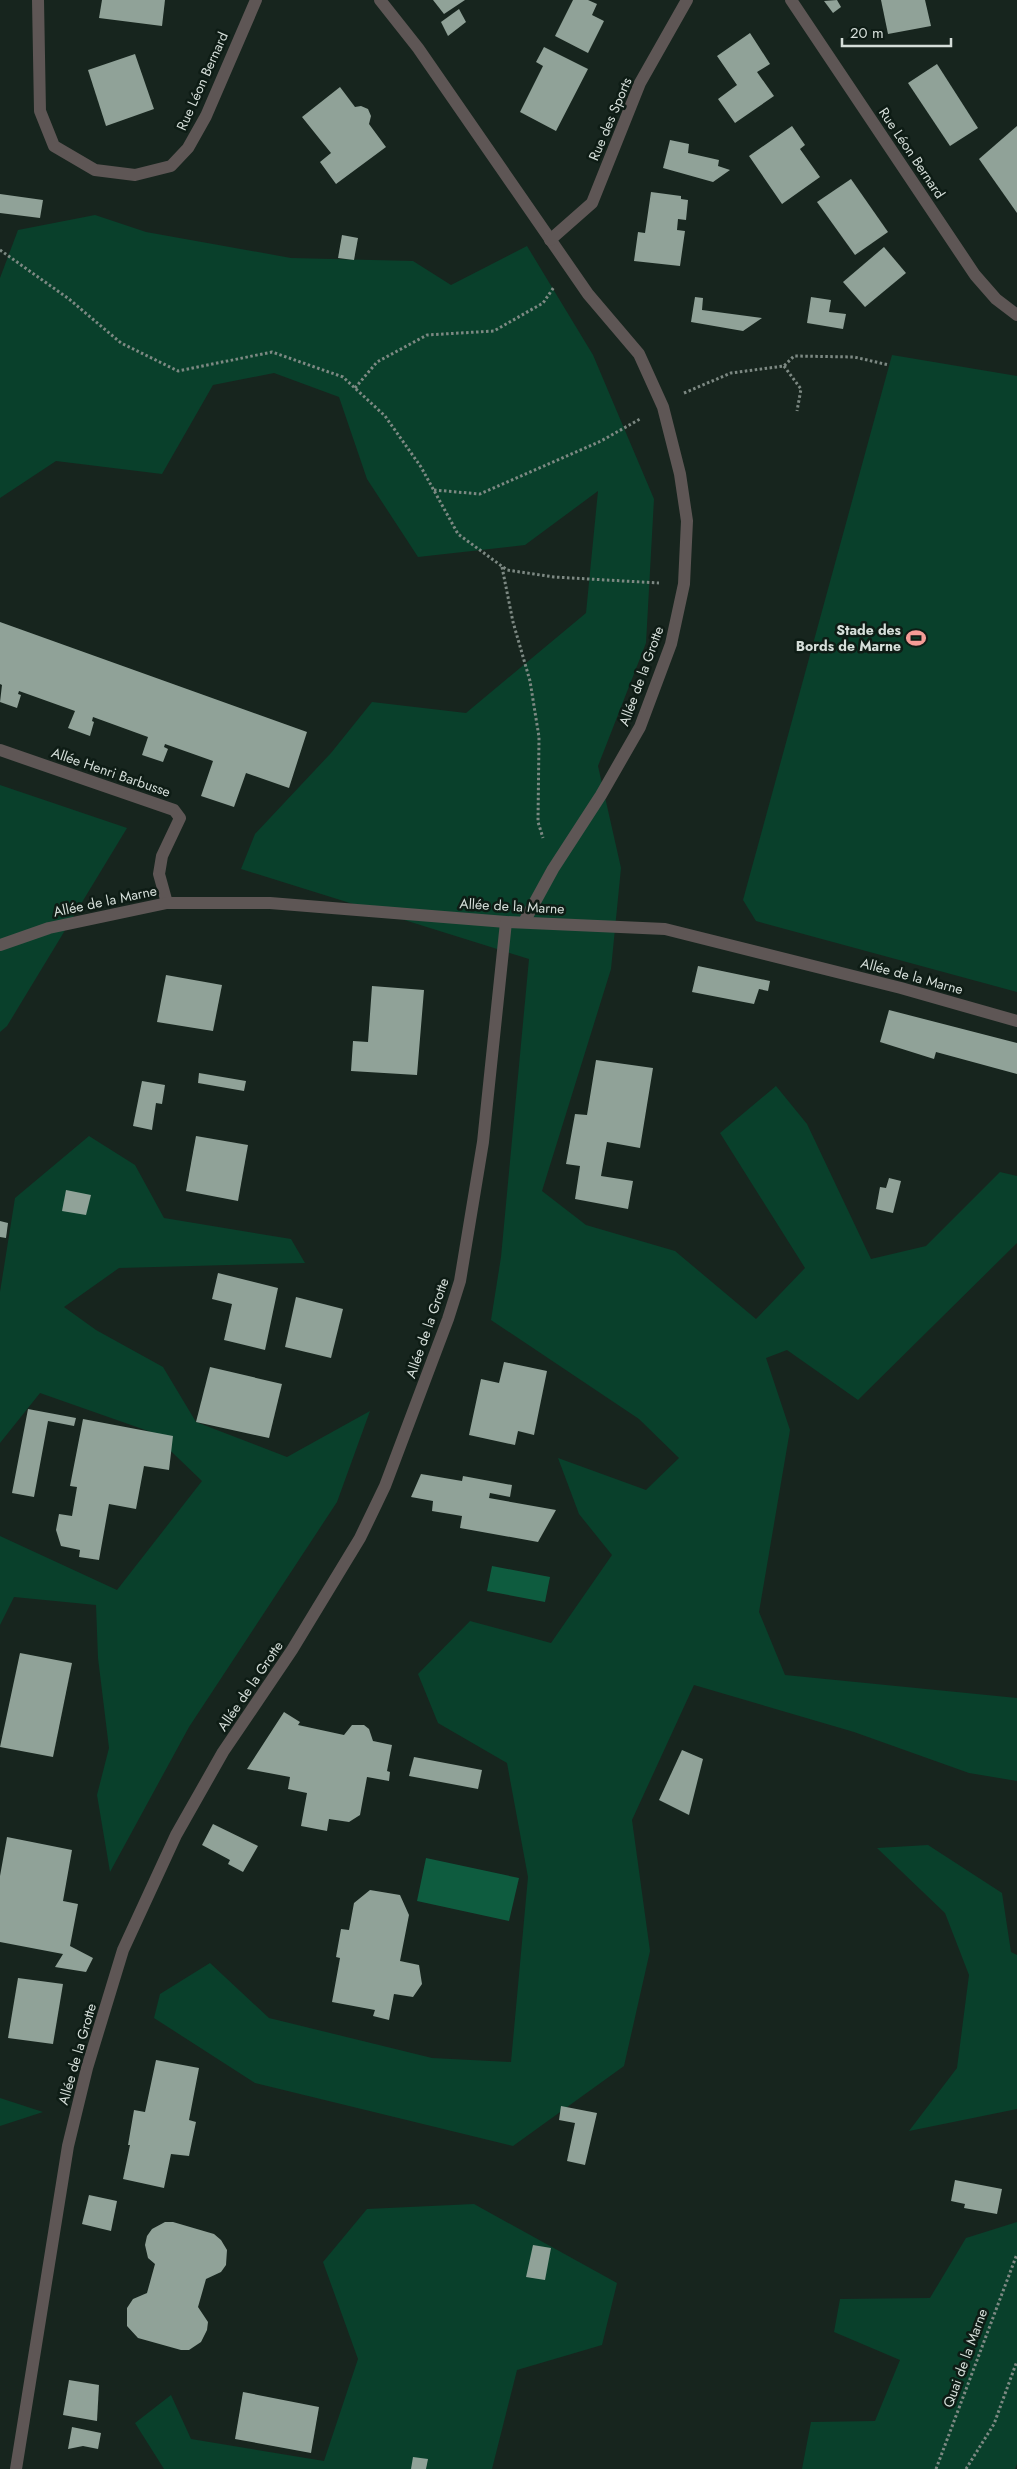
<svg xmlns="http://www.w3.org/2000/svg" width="1017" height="2469" viewBox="0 0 1017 2469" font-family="Jost,sans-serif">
  <rect width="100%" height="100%" fill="#17251e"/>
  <g fill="#09402b">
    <polygon points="95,215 146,232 291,258 413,261 451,285 527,246 593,355 654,499 646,643 598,766 621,868 611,969 542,1191 586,1225 675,1251 756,1319 805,1268 720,1133 776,1086 807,1124 871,1259 926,1246 1000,1172 1017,1176 1017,1243 858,1400 787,1350 766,1358 790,1430 759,1612 785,1675 1017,1698 1017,1781 969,1773 854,1732 694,1685 632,1820 650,1951 624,2066 513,2146 255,2083 154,2018 160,1994 210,1963 269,2018 432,2058 511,2062 528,1877 507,1763 438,1723 418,1674 470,1621 551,1643 612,1555 579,1514 558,1458 646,1490 679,1458 639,1419 491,1320 501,1257 529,959 241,869 255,834 331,753 372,702 466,713 586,613 598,491 525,545 418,557 367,479 339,397 274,373 213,385 162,474 56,461 0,498 0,278 18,230"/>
    <polygon points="892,355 1017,376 1017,992 756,921 743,900"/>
    <polygon points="0,785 127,828 7,1026 0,1032"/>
    <polygon points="89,1136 135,1165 164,1218 291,1239 305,1263 119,1268 64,1307 96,1330 163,1367 196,1422 287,1457 370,1411 337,1502 189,1727 110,1872 97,1795 109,1748 98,1658 96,1605 14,1597 0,1625 0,1536 117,1590 202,1481 151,1432 40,1393 0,1443 0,1292 15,1198"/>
    <polygon points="928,1845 1002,1893 1011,1952 1017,1955 1017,2109 909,2131 957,2068 969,1975 945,1913 877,1848"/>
    <polygon points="0,2098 43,2112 0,2126"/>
    <polygon points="474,2204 617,2283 602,2345 517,2370 492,2469 164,2469 135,2423 171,2395 191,2439 324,2461 358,2359 323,2262 367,2209"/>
    <polygon points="1017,2222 1017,2464 1015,2469 802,2469 811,2422 875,2421 900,2360 834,2332 840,2299 930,2298 966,2238"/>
  </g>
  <g fill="#0e5c3f">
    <polygon points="492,1566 550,1577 545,1602 487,1591"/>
    <polygon points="426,1858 519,1878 509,1921 417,1901"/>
  </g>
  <g fill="#90a298">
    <polygon points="102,0 165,0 162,26 99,18"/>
    <polygon points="433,0 465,0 444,14"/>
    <polygon points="573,0 588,0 597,4 592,15 604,21 588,53 555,36"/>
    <polygon points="837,0 841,7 833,13 824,1"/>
    <polygon points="881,0 925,0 931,26 888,34"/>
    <polygon points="459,9 466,22 448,36 441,22"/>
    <polygon points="750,33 770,64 757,72 774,96 735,123 718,99 737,85 717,56"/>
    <polygon points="544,47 588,69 556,131 520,112 543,66 536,62"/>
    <polygon points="135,54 154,109 106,126 88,70"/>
    <polygon points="937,64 978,128 950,146 908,83"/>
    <polygon points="340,87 355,107 361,106 368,109 371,116 369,124 386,147 336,184 320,162 331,153 302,117"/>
    <polygon points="792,126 805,145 800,149 820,177 782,204 749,156"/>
    <polygon points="1017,126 1017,213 979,159"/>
    <polygon points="670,140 689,144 688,153 719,160 718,166 730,170 713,182 663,168"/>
    <polygon points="851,179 888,232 855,255 817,202"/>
    <polygon points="651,192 681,196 681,199 688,200 686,220 678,219 677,230 685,231 680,266 634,261 638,232 645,233"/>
    <polygon points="0,194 43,200 40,218 0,213"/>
    <polygon points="342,235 358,238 354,260 338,258"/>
    <polygon points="884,247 906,273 865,307 843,282"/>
    <polygon points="695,297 703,298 702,310 762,318 743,331 691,322"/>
    <polygon points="811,297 831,300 829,312 846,314 843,329 807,323"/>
    <polygon points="0,622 307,732 289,788 246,773 234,807 201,796 213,761 165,744 164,747 168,749 163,762 142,755 148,737 93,717 92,721 94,722 90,736 68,728 75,711 19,691 18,694 21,695 17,708 0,702 2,685 0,684"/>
    <polygon points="698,966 770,981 768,991 759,989 754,1004 692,992"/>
    <polygon points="166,975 222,985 213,1031 157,1022"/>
    <polygon points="372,986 424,990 417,1075 351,1071 353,1041 368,1042"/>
    <polygon points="889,1010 1017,1043 1017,1074 936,1052 934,1059 880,1042"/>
    <polygon points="596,1060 653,1068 640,1148 607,1142 601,1176 633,1181 628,1209 575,1199 580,1166 566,1164 575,1114 587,1115"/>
    <polygon points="199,1073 246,1081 244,1091 198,1083"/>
    <polygon points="142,1081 165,1085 162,1104 156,1103 152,1130 133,1126"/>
    <polygon points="196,1136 248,1145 238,1201 186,1191"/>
    <polygon points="889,1178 901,1181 893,1213 876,1209 880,1187 886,1188"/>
    <polygon points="66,1190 91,1195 86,1215 62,1211"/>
    <polygon points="0,1221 8,1223 6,1238 0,1237"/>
    <polygon points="218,1273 278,1288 265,1350 224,1340 232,1304 212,1299"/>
    <polygon points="296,1297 343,1309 331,1358 285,1347"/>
    <polygon points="504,1362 547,1371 534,1435 518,1431 515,1445 469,1435 481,1379 499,1383"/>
    <polygon points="210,1367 282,1384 269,1438 196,1422"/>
    <polygon points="28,1409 76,1418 74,1426 48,1421 34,1497 12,1493"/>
    <polygon points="83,1419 173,1436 169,1470 144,1466 136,1509 109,1504 99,1560 79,1557 80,1550 61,1546 56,1530 59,1514 72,1516 77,1487 70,1486"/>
    <polygon points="421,1474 462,1481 463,1476 512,1485 510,1497 490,1493 489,1498 556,1510 538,1542 460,1528 462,1516 432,1511 433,1501 411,1497"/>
    <polygon points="20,1653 72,1663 53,1757 0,1747"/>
    <polygon points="284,1712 300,1722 298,1725 344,1735 352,1725 364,1725 369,1729 373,1741 392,1745 387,1771 390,1772 389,1781 367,1777 360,1815 349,1822 329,1819 327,1831 301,1826 307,1793 288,1789 290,1777 247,1769"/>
    <polygon points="682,1750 703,1759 689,1815 659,1800"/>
    <polygon points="414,1757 482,1770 478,1789 409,1776"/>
    <polygon points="213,1824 258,1846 243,1872 228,1864 230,1860 202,1845"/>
    <polygon points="7,1837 72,1850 63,1901 78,1904 70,1946 93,1958 86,1972 55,1967 63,1954 0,1942 0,1876"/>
    <polygon points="370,1890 400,1895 409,1915 400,1961 419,1965 422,1984 413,1997 394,1994 389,2020 373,2016 375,2010 332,2002 340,1958 336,1957 341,1929 349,1930 354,1903"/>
    <polygon points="18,1978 63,1984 53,2044 8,2038"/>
    <polygon points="156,2060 199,2068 189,2120 196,2122 189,2156 171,2154 164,2188 123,2179 130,2145 128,2145 134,2110 145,2112"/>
    <polygon points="561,2106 597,2113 585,2165 567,2161 575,2123 559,2120"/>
    <polygon points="955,2180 1002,2189 997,2214 964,2208 965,2204 951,2201"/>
    <polygon points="89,2195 117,2201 111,2231 82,2224"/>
    <polygon points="165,2222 173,2222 214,2234 221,2240 227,2250 226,2265 221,2272 206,2279 198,2307 208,2322 207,2330 201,2342 189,2350 181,2350 138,2338 127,2326 127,2308 133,2299 147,2293 155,2264 148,2258 145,2245 147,2236 152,2229"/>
    <polygon points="533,2245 551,2248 545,2280 526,2277"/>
    <polygon points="69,2380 99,2385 97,2421 63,2415"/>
    <polygon points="243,2392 319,2407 311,2453 235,2439"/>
    <polygon points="72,2427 101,2433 98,2449 83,2446 68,2449"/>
    <polygon points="413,2457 428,2459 426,2469 411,2469"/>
  </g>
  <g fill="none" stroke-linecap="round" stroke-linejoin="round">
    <g stroke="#7d8983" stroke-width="3" stroke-dasharray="2.5 2.5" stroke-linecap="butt">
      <polyline points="0,250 69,299 121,343 178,371 272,352 343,377 385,416 421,467 458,534 507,570 554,577 659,583"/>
      <polyline points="784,366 801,389 797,411"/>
      <polyline points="355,388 377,362 427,335 494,331 543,303 554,287"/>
      <polyline points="684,393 731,373 784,366 794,356 854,357 889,365"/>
      <polyline points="434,490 480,494 601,441 640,419"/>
      <polyline points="502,567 513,622 530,681 539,737 538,822 543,838"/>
      <polyline points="936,2469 1017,2254"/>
      <polyline points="966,2469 994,2424 1017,2361"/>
    </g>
    <g stroke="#5e5655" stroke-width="12">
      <polyline points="38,0 40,111 54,146 95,170 135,175 171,166 188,148 206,116 256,0"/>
      <polyline points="380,0 418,48 588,294 639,354 663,407 680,474 687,521 684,584 671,644 640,727 601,795 553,869 524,922"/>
      <polyline points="791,0 975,275 996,299 1017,315"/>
      <polyline points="550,240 592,203 640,83 687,0"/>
      <polyline points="0,750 174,810 180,818 162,856 159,874 167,903"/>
      <polyline points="0,945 49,928 167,903 270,903 506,922 665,929 901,988 1017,1021"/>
      <polyline points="16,2469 68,2146 87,2068 123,1950 176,1835 223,1752 292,1650 360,1538 385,1486 448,1319 460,1281 483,1142 506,922"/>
    </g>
  </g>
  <defs>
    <symbol id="stadium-bare" viewBox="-9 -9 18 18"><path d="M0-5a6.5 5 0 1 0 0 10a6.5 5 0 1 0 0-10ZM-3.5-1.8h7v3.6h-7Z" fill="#f59c96" stroke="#0e1c15" stroke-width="2.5" paint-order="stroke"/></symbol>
  </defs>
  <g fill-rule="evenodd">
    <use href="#stadium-bare" x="902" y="624" width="28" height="28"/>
  </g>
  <g text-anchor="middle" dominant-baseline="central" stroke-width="5" stroke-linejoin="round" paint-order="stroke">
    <g font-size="14" fill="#d5ded9" stroke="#0e1c15">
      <text transform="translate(202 81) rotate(-66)">Rue Léon Bernard</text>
      <text transform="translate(610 119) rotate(-67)">Rue des Sports</text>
      <text transform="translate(912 153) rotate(56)">Rue Léon Bernard</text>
      <text transform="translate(641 676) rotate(-70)">Allée de la Grotte</text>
      <text transform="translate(111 772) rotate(19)">Allée Henri Barbusse</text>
      <text transform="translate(105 901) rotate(-12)">Allée de la Marne</text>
      <text transform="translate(512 906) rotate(3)">Allée de la Marne</text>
      <text transform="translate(912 976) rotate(15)">Allée de la Marne</text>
      <text transform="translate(427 1328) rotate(-71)">Allée de la Grotte</text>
      <text transform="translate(250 1686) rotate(-56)">Allée de la Grotte</text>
      <text transform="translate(77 2054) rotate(-74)">Allée de la Grotte</text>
      <text transform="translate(965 2358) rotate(-70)">Quai de la Marne</text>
    </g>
    <g font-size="14" font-weight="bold" fill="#d5ded9" stroke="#0e1c15" text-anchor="end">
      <text x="901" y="630">Stade des<tspan x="901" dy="16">Bords de Marne</tspan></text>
    </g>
  </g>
  <path d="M842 38v8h109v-8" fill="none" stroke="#d5ded9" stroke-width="2.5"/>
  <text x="850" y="38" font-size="15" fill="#d5ded9" stroke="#0e1c15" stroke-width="4" paint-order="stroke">20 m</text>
</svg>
